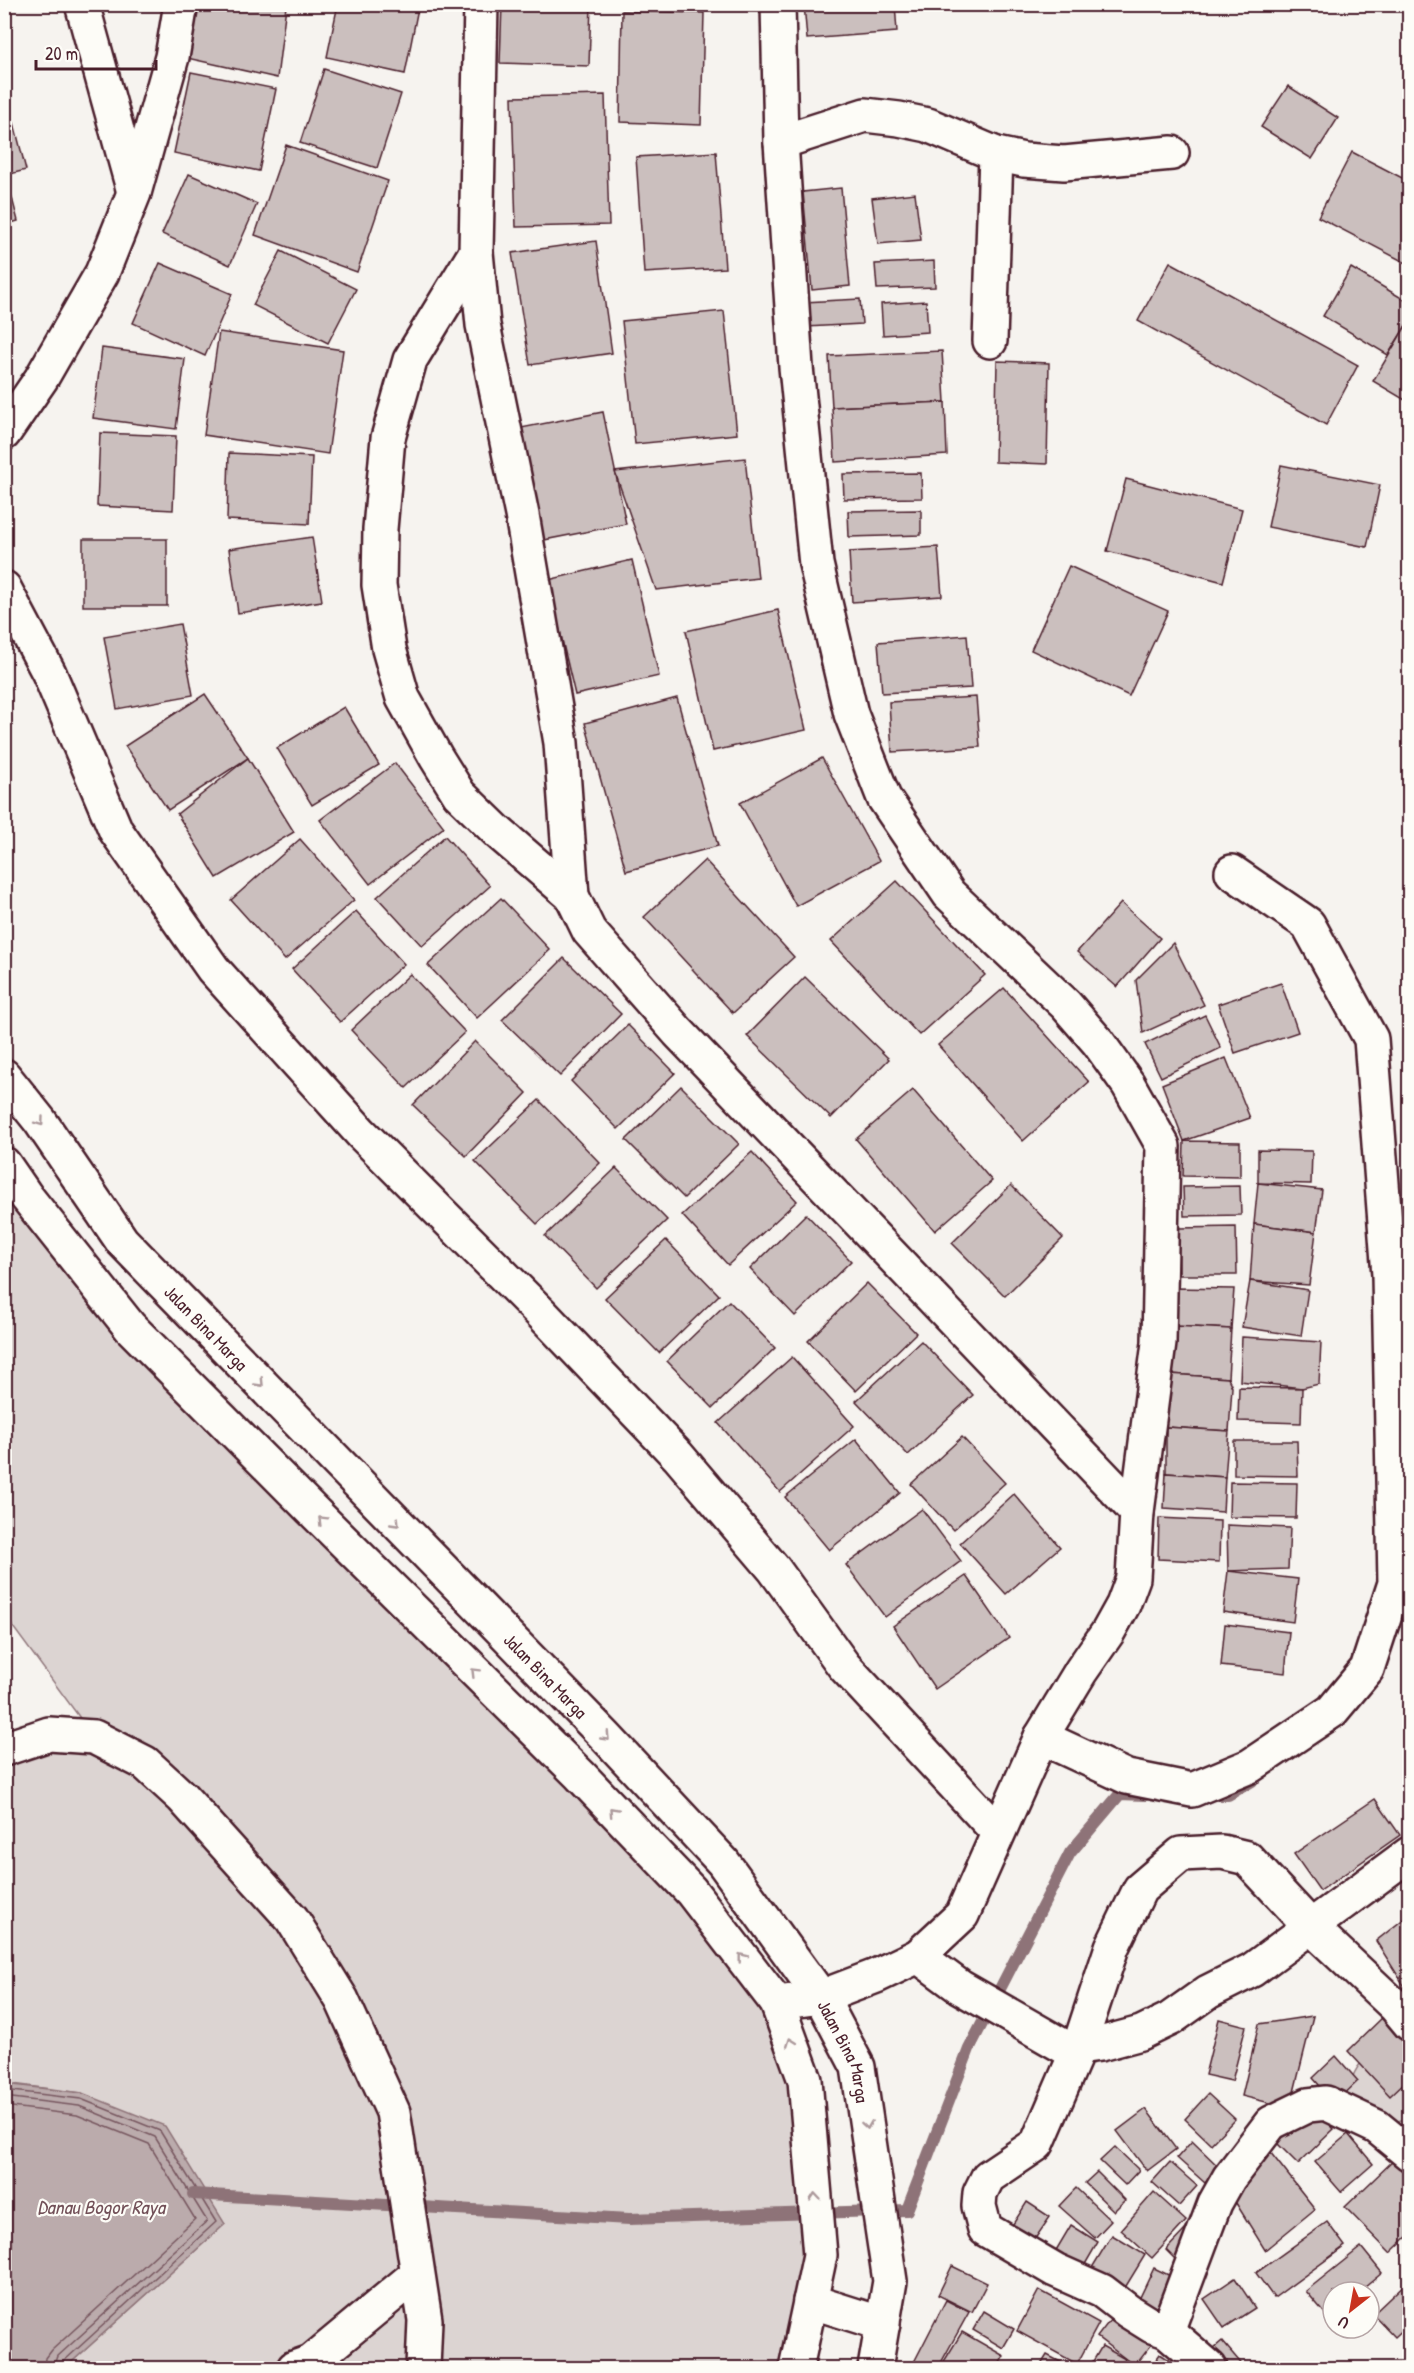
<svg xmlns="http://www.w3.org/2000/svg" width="1414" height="2373" viewBox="0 0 1414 2373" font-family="'Patrick Hand',sans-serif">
  <rect width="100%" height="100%" fill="#f6f3ef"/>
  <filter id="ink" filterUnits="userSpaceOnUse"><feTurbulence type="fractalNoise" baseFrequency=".0167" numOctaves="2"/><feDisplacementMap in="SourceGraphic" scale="12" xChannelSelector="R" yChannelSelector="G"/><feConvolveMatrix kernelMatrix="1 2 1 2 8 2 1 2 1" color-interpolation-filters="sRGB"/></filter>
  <g filter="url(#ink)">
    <g fill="#dcd4d2" stroke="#937a7e" stroke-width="1.5">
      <polygon points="4,1164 26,1196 777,2003 820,2255 799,2368 65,2368 225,2224 82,2093 5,2083 5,1750 94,1737 5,1616"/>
      <path d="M1409,2036V2117C1382,2130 1368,2118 1344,2104C1355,2056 1367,2054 1409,2036Z"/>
    </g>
    <polygon fill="#bbabac" stroke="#8e7378" stroke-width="1.5" points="5,2084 82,2093 165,2126 225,2224 65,2368 5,2368"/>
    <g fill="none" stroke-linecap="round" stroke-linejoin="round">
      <g stroke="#77575f" stroke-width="1.5">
        <polyline points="4,2090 81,2099 160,2131 216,2222 64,2361 61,2368"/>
        <polyline points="4,2097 79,2106 155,2137 207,2221 58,2356 54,2368"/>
        <polyline points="4,2106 77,2115 149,2144 195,2219 52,2350 46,2358 45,2368"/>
      </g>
      <g stroke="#8e7378" stroke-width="12">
        <polyline points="1207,1795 1228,1795 1252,1781"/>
        <polyline points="193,2194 629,2219 907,2210 969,2049 1070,1853 1120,1794 1145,1795"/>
      </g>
    </g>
    <g fill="#cbbfbe" stroke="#4a1f2b" stroke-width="1.5">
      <polygon points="198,4 286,6 277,78 187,58"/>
      <polygon points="338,4 403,4 418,8 405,74 327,57"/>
      <polygon points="502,4 591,4 589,66 500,63"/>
      <polygon points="804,4 895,4 897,32 807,39"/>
      <polygon points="927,4 968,4 968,7"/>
      <polygon points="622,11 704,13 701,125 620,122"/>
      <polygon points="324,69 401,94 377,168 300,143"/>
      <polygon points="191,72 276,89 259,171 174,153"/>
      <polygon points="1288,86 1338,118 1312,159 1261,127"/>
      <polygon points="605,95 609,225 516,227 512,97"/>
      <polygon points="14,123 26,170 6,175 18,221 4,225 4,125"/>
      <polygon points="286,145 388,181 357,272 255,235"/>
      <polygon points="716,152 725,268 644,273 636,157"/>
      <polygon points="1352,152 1410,182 1410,265 1318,217"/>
      <polygon points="189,174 257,204 230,265 162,234"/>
      <polygon points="841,188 850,286 812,290 803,192"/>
      <polygon points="915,193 921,240 878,244 872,198"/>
      <polygon points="596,241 612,353 530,365 512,253"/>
      <polygon points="281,251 356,289 328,343 253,305"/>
      <polygon points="934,261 935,287 877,289 875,264"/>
      <polygon points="1170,262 1358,365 1326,425 1138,321"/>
      <polygon points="160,263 232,294 205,356 133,323"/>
      <polygon points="1351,268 1410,303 1410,319 1388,355 1323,316"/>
      <polygon points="860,299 862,324 806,327 804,302"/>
      <polygon points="926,301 928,332 883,335 881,304"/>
      <polygon points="724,311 737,434 635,444 622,321"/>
      <polygon points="1410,319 1410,403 1373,381"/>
      <polygon points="219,332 343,350 328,454 204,435"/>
      <polygon points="102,348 185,359 176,429 93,418"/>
      <polygon points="942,351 945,402 832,407 829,356"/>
      <polygon points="997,361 1049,363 1047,464 995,462"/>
      <polygon points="945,402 947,455 835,462 832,407"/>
      <polygon points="603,412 626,524 544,540 521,428"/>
      <polygon points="100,433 176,436 173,510 97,506"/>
      <polygon points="229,453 312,457 309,524 227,520"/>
      <polygon points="745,458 758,578 656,590 615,472"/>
      <polygon points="1281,465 1380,485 1367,547 1268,527"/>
      <polygon points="921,473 922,498 844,499 843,474"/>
      <polygon points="1126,479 1242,509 1223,582 1107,551"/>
      <polygon points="921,510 921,535 849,537 848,511"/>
      <polygon points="312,537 322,601 238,613 229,549"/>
      <rect x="83" y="539" width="84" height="67"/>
      <polygon points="938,547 942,596 852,602 849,552"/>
      <polygon points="632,560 659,676 575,695 548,580"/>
      <polygon points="1069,566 1168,611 1129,696 1031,650"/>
      <polygon points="778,610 806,730 713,751 686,631"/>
      <polygon points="180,624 193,695 117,709 104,637"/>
      <polygon points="967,635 971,688 882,693 878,642"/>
      <polygon points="205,694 248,758 168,810 125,746"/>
      <polygon points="976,697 980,747 892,752 889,702"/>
      <polygon points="677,698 718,846 626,871 585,723"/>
      <polygon points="344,707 379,765 312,805 277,748"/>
      <polygon points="248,758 294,832 217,878 177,814"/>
      <polygon points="822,758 879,861 796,906 740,803"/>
      <polygon points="395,763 444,827 370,884 320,820"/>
      <polygon points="445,836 490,886 422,946 377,897"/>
      <polygon points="300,839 354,900 285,960 231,900"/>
      <polygon points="705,860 794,957 733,1013 644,917"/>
      <polygon points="897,881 985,975 919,1035 831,941"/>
      <polygon points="501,898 550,950 477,1018 428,965"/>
      <polygon points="1121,903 1160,938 1117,987 1077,952"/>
      <polygon points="356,911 404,964 340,1022 292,969"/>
      <polygon points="1173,943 1204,1005 1143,1033 1136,980"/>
      <polygon points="564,958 621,1014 560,1076 502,1020"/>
      <polygon points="410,974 465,1032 406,1088 351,1030"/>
      <polygon points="805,977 889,1059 831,1118 747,1036"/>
      <polygon points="1281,983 1298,1032 1235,1053 1218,1004"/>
      <polygon points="1004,988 1089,1082 1023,1141 938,1045"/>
      <polygon points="1205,1015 1221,1048 1161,1077 1145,1044"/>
      <polygon points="628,1025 675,1073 618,1129 571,1081"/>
      <polygon points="475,1041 527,1093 466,1156 413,1105"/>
      <polygon points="1226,1058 1250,1118 1184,1141 1162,1084"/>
      <polygon points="681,1086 739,1144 684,1198 626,1140"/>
      <polygon points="913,1090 992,1181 935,1231 856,1139"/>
      <polygon points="539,1100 600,1163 537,1224 475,1161"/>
      <polygon points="1184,1141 1240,1142 1240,1177 1183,1176"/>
      <polygon points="1258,1150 1312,1151 1311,1184 1258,1183"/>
      <polygon points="752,1152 797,1201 728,1265 682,1215"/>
      <polygon points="616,1168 667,1220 596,1288 545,1236"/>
      <polygon points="1258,1183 1322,1190 1316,1232 1254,1224"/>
      <polygon points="1011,1185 1063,1238 1005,1296 952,1243"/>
      <polygon points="1240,1186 1241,1215 1184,1216 1183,1187"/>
      <polygon points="806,1214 851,1261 795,1316 750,1269"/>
      <polygon points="1254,1224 1316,1232 1309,1285 1250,1281"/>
      <polygon points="1236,1227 1237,1275 1179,1275 1178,1228"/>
      <polygon points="666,1240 719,1295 659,1353 605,1298"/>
      <polygon points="1250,1281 1308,1290 1301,1336 1242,1327"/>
      <polygon points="867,1283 916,1333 856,1391 808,1341"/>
      <polygon points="1174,1288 1234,1289 1231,1329 1173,1326"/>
      <polygon points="729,1301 775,1348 713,1408 667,1361"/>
      <polygon points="1173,1326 1231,1329 1228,1378 1170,1374"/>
      <polygon points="1242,1337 1321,1342 1319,1384 1302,1388 1240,1381"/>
      <polygon points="921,1341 973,1395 908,1455 856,1401"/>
      <polygon points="792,1357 854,1426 780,1492 718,1423"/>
      <polygon points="1170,1374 1228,1378 1232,1387 1229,1431 1166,1427"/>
      <polygon points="1239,1387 1302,1388 1301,1423 1238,1421"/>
      <polygon points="1166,1427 1229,1431 1225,1477 1166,1473"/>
      <polygon points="962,1437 1005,1483 953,1530 911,1484"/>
      <polygon points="856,1439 900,1493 829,1550 785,1497"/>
      <polygon points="1234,1441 1297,1441 1298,1476 1234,1475"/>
      <polygon points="1166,1473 1225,1477 1223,1512 1164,1508"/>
      <polygon points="1230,1482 1297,1483 1296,1518 1229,1517"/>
      <polygon points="1014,1494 1060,1547 1006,1594 960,1543"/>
      <polygon points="922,1509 961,1561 885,1617 846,1565"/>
      <polygon points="1159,1518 1220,1521 1219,1562 1158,1559"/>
      <polygon points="1227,1525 1290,1528 1288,1569 1228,1571"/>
      <polygon points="1228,1571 1298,1579 1293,1622 1223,1612"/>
      <polygon points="966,1576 1009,1638 935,1689 893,1626"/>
      <polygon points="1225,1624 1289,1632 1285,1673 1221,1666"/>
      <polygon points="1375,1799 1400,1835 1320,1891 1294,1854"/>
      <polygon points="1410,1914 1410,1995 1376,1941"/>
      <polygon points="1313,2016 1290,2108 1242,2096 1259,2024"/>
      <polygon points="1383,2017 1410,2045 1410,2077 1390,2096 1348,2051"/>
      <polygon points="1219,2019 1246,2026 1232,2081 1205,2075"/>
      <polygon points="1336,2056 1358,2081 1335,2103 1313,2078"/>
      <polygon points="1208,2094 1235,2119 1211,2144 1185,2119"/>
      <polygon points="1314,2108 1334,2129 1298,2164 1277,2143"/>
      <polygon points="1146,2109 1176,2149 1147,2171 1117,2131"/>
      <polygon points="1348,2134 1373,2164 1341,2192 1315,2162"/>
      <polygon points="1192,2141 1219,2167 1205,2183 1177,2158"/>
      <polygon points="1115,2147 1139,2170 1125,2185 1100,2161"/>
      <polygon points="1270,2152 1315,2209 1265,2250 1231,2195"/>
      <polygon points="1396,2158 1410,2173 1410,2234 1390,2253 1345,2207"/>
      <polygon points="1170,2162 1197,2186 1179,2206 1152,2182"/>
      <polygon points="1097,2172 1125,2200 1114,2211 1085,2183"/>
      <polygon points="1076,2188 1111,2221 1095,2238 1059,2206"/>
      <polygon points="1154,2192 1186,2221 1152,2258 1121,2230"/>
      <polygon points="1027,2202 1050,2217 1028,2249 1006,2235"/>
      <polygon points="1327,2222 1345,2246 1274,2298 1256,2273"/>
      <polygon points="1071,2225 1098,2242 1080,2273 1052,2257"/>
      <polygon points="1185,2230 1198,2243 1178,2262 1166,2250"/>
      <polygon points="1112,2235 1145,2255 1123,2291 1090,2271"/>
      <polygon points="1361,2247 1382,2273 1359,2292 1333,2292 1333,2313 1328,2317 1306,2291"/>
      <polygon points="952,2266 987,2283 972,2312 938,2295"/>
      <polygon points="1154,2268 1181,2281 1160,2325 1133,2312"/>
      <polygon points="1235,2278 1255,2308 1224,2328 1204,2299"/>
      <polygon points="1409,2280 1410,2323 1395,2337 1373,2314"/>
      <polygon points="1039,2290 1099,2323 1077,2364 1017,2331"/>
      <polygon points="946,2300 969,2312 938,2368 917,2368 912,2366"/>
      <polygon points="984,2311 1014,2329 1003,2348 973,2330"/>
      <polygon points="1117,2311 1156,2339 1135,2366 1097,2337"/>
      <polygon points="962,2332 1004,2356 997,2368 940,2368"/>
      <polygon points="1222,2341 1245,2368 1219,2368 1207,2354"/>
      <polygon points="1102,2346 1125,2359 1120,2368 1089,2368"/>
      <polygon points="1160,2354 1182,2368 1150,2368"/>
      <polygon points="1047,2355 1072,2368 1039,2368"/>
    </g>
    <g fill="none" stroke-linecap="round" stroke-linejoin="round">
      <defs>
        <g id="minor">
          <polyline points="82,4 134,192"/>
          <polyline points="481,4 476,252 483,325 522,515 561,743 572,896 589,931 678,1032 1137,1512"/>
          <polyline points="781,142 865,115 899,119 928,125 996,154 990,341"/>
          <polyline points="996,154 1024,160 1064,163 1172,153"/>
          <polyline points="476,252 410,360 388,438 380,529 379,585 389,649 403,698 436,757 459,794 499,833 572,896"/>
          <polyline points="4,433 41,379 102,273 134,193 172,57 181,4"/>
          <polyline points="4,588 49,673 116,831 213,969 361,1133 543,1315 678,1456 774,1569 844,1666 998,1832"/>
          <path id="s1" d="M4,1076L40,1121L122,1241L606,1737L723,1862L821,1997L858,2067L890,2281L875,2368"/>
          <polyline points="4,1164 26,1196 130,1327 311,1509 580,1775 691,1891 777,2003 805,2080 820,2255 796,2368"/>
          <polyline points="1041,1737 1127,1777 1192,1790 1250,1766 1332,1711 1367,1669 1395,1583 1389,1275 1371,1039 1308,924 1232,872"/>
          <polyline points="4,1749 49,1734 94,1737 145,1763 182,1797 292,1919 342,2000 393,2112 425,2320 423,2368"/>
          <polyline points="918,1956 960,1987 1063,2046 1079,2047 1100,2044 1141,2033 1170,2019 1208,1992 1252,1970 1409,1854"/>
          <polyline points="777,2003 821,1997 876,1976 918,1956 962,1915 1041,1737 1081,1671 1108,1632 1123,1605 1133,1578 1137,1512 1159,1343 1163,1146 1128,1084 1098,1042 1066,1005 949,894 884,798 851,714 816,564 796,367 781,142 778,4"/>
          <polyline points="810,2301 883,2324"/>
          <polyline points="1167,2331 1215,2203 1229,2178 1271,2123 1308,2105 1326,2103 1377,2127 1410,2154"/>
          <polyline points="294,2368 311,2362 417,2274"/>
          <polyline points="1210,2368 1167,2331 1152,2326 1128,2311 1102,2291 1055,2270 985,2229 979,2206 980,2193 988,2177 1037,2144 1079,2047 1112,1947 1140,1889 1181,1854 1222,1852 1247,1858 1312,1928 1395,2006 1410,2024"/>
        </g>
      </defs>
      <use href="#minor" stroke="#4a1f2b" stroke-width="38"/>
      <use href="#minor" stroke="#fdfcf7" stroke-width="33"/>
    </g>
    <defs><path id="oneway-chevron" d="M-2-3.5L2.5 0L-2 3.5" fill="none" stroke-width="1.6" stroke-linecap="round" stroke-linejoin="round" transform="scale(1.5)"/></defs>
    <g stroke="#ac999b">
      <use href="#oneway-chevron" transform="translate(40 1122) rotate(54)"/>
      <use href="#oneway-chevron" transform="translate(260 1383) rotate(46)"/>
      <use href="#oneway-chevron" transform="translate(322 1520) rotate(-135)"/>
      <use href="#oneway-chevron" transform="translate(396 1523) rotate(46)"/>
      <use href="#oneway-chevron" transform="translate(475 1672) rotate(-135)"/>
      <use href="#oneway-chevron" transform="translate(606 1737) rotate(46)"/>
      <use href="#oneway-chevron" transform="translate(613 1811) rotate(-133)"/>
      <use href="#oneway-chevron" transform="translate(742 1957) rotate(-128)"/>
      <use href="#oneway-chevron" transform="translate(791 2042) rotate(-110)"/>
      <use href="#oneway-chevron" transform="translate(867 2125) rotate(81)"/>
      <use href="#oneway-chevron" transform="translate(815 2197) rotate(-95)"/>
    </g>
  </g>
  <g text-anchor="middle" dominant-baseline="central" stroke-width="4.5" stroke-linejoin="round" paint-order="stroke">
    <g font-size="18" fill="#4a1f2b" stroke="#fdfcf7">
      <text stroke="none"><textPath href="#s1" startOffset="324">Jalan Bina Marga</textPath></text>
      <text stroke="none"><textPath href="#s1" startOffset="810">Jalan Bina Marga</textPath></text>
      <text stroke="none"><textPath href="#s1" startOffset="1294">Jalan Bina Marga</textPath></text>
    </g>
    <g font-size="20" font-style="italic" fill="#725058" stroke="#fdfcf7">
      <text x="101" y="2206">Danau Bogor Raya</text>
    </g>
  </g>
  <rect width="1414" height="2373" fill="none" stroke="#fdfcf7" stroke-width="24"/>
  <rect x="12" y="12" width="1390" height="2349" fill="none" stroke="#4a1f2b" stroke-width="2" filter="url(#ink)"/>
  <g transform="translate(1351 2310) rotate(211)"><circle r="28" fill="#fdfcf7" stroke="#b5a4a5" stroke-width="1.5"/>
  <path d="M0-4.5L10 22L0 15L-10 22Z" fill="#c8321e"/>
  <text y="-9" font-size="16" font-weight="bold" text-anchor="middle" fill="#4a1f2b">U</text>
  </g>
  <path d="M36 60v9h120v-9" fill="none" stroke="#4a1f2b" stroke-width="3"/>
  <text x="45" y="60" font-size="18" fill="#4a1f2b" stroke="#fdfcf7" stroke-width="4.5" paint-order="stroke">20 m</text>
</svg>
